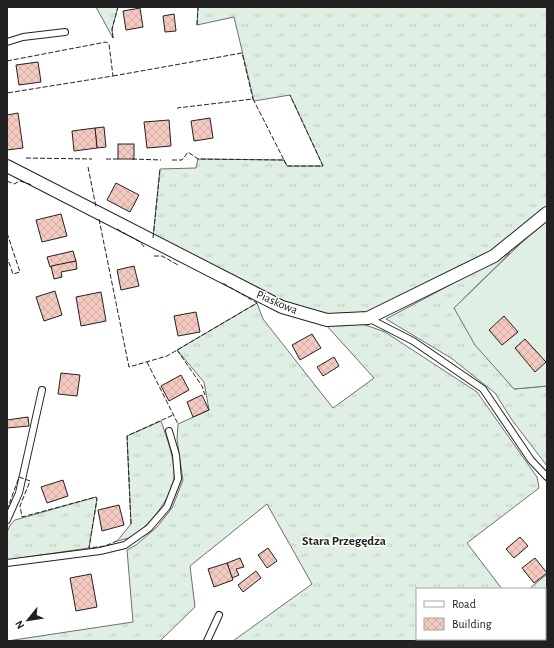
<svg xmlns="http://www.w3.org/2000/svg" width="554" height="648" viewBox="0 0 554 648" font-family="'Alegreya Sans',sans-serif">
  <defs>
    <pattern id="grass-tufts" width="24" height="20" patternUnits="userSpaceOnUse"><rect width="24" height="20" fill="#e0efe3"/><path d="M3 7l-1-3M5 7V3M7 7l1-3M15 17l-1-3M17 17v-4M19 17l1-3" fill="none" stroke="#c0cdc2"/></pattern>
    <pattern id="building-cross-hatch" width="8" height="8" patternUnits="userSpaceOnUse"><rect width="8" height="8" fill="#f3c9c0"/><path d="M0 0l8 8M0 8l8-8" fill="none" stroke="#d0aca5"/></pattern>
  </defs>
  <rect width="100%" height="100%" fill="#fff"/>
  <g fill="url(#grass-tufts)" stroke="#6f6f6f">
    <polygon points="96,7 118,7 112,29 113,38"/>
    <polygon points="198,7 547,7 547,207 489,255 368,312 325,314 282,301 153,238 160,169 196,168 198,159 284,160 287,166 323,166 290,95 254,101 234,17 197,25"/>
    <polygon points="510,253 454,308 514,389 547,386 547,466 512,420 495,393 451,358 386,319"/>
    <polygon points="257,303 263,319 333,408 374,378 326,325 360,323 385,332 477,392 537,477 539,488 467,543 502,589 417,589 417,639 545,639 545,589 529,589 547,574 547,641 233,641 312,584 267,504 190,566 195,607 160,641 7,641 133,622 127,550 136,545 157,527 172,508 183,480 177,439 178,424 209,410 204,382 177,350"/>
    <path d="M161,421C167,439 175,458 174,478C173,497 146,530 129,538C125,539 121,540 117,541L131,524L127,436Z"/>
    <path d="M96,497L97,499L89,548L7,560C7,546 3,529 15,520Z"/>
  </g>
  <polygon fill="#e0efe3" stroke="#6f6f6f" points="547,218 547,386 514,389 475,345 454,308"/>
  <g fill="url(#building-cross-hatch)" stroke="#222">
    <polygon points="140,8 143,27 126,30 123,11"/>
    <polygon points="174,14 176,31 165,32 163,16"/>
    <polygon points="38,62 41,82 19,85 16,65"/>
    <polygon points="18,113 23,148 7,150 7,115"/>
    <polygon points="210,118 213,138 194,141 191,121"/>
    <polygon points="169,120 171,146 147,148 144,122"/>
    <polygon points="104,127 106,147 97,148 95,128"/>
    <polygon points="95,128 97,148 74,151 72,131"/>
    <rect x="118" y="144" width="16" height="15"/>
    <polygon points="116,183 139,195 130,212 107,200"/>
    <polygon points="61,214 67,236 42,242 36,220"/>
    <polygon points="73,251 76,261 50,267 47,257"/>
    <polygon points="76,261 77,269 61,272 62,277 54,279 51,266"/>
    <polygon points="134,266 139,286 121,290 117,270"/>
    <polygon points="55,291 62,315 44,321 36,297"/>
    <polygon points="101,292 106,321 81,326 76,297"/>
    <polygon points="196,312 200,332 178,336 174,316"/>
    <polygon points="504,316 518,332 502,345 489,330"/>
    <polygon points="312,334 321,348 300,360 292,345"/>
    <polygon points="525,339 546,362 535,372 515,348"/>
    <polygon points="334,357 339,366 323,376 317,367"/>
    <polygon points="61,373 80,375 77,396 58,394"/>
    <polygon points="181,375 189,390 169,401 161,386"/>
    <polygon points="202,395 209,410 193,417 187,402"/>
    <polygon points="28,417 29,426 7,428 7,420"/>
    <polygon points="63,480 68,496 47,503 41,487"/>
    <polygon points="119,505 124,525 102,531 98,510"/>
    <polygon points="520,537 528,546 514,558 506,549"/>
    <polygon points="268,548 277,561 267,568 258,555"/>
    <polygon points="240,558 244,567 236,569 239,575 232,578 227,563"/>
    <polygon points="535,558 547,573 534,583 522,568"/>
    <polygon points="227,563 233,580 214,587 208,569"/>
    <polygon points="256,571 261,578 243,592 238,585"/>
    <polygon points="91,574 97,607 76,611 70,578"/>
  </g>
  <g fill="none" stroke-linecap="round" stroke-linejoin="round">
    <defs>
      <g id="service">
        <polyline points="7,42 23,37 65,32"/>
        <polyline points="368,318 413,341 483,389 531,460 547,477"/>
        <polyline points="7,520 19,493 42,390"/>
        <polyline points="7,563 100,551 125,545 149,528 167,507 178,479 176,455 169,431"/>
        <polyline points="207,641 219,615"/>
      </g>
      <polyline id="minor" points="7,166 282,307 327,320 368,318 494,256 547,213"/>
    </defs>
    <use href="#service" stroke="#222" stroke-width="8"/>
    <use href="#minor" stroke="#222" stroke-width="14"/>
    <use href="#service" stroke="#fff" stroke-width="6"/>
    <use href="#minor" stroke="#fff" stroke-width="12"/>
    <g stroke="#222" stroke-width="1" stroke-dasharray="5 2" stroke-linecap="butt">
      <polyline points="197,25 198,7"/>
      <polyline points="113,38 112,29 118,7"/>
      <polyline points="7,61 106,42 109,44 113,76 7,93"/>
      <polyline points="113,76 242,53 253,99"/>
      <polyline points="26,158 92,159"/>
      <polyline points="106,159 120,159"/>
      <polyline points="132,159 161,160"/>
      <polyline points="172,160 182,160 188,152 198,159 284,160 253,99 177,108"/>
      <polyline points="284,160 287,166 323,166 290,95"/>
      <polyline points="88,167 96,207"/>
      <polyline points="7,181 14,184 20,181 32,185"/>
      <polyline points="99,219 129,367 167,356 257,303 221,282"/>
      <polyline points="117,229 140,242 145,248"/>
      <polyline points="7,233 20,272 13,274 7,257"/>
      <polyline points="153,238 160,169"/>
      <polyline points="154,256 162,256 178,265"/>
      <polyline points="177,350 202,386 205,395"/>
      <polyline points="147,362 178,424"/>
      <polyline points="7,510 19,477 30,481 20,506 22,517 96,497 97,499 89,548 105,546 117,541"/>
      <polyline points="131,524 127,436 173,415"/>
    </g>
  </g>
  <g text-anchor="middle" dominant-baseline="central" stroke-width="3" stroke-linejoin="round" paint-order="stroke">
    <g font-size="12" fill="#222" stroke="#fff">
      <text transform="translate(277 302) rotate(23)">Piaskowa</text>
    </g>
    <g font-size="13" font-weight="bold" fill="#222" stroke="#fff">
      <text x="344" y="541">Stara Przegędza</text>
    </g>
  </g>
  <rect width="554" height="648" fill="none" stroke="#222222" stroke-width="16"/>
  <rect x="416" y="588" width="130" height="52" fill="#ffffff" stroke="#a7a7a7"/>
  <rect x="424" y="601" width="20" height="6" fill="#ffffff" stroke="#a7a7a7"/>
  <text x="452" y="608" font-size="12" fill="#222222">Road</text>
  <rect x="424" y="618" width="20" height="12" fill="url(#building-cross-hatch)" stroke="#a7a7a7"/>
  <text x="452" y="628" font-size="12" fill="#222222">Building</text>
  <g transform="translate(28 620) rotate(240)" stroke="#ffffff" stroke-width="3" paint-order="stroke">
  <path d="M0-3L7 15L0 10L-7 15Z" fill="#222222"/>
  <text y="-6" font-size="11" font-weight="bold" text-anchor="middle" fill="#222222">N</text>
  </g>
</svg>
